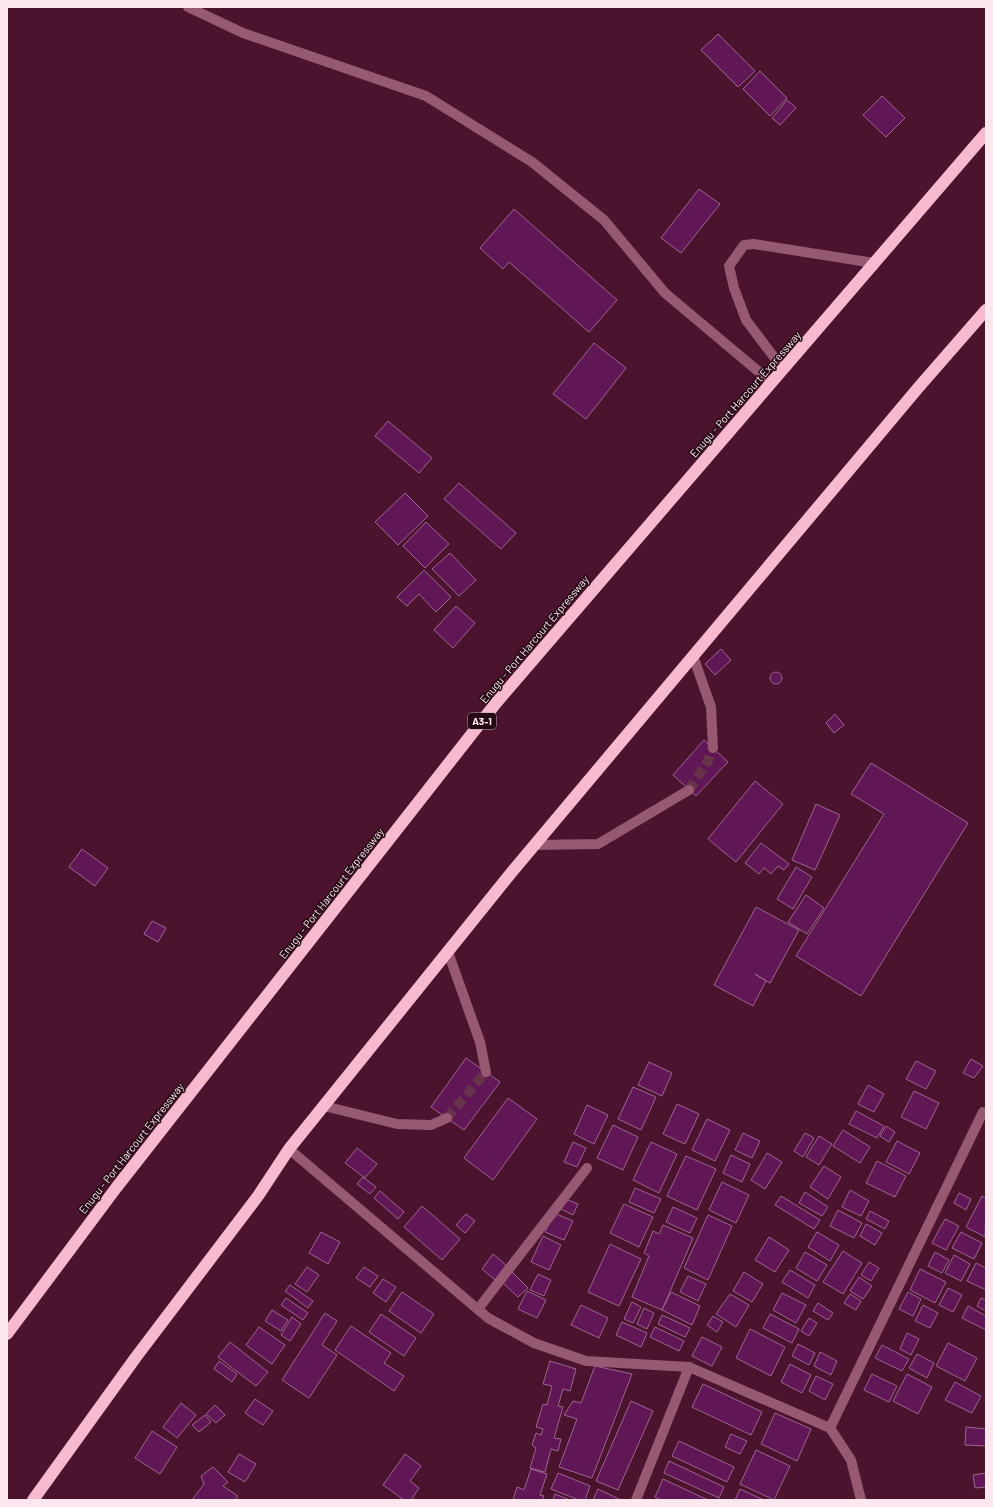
<svg xmlns="http://www.w3.org/2000/svg" width="993" height="1507" viewBox="0 0 993 1507" font-family="Barlow,sans-serif">
  <rect width="100%" height="100%" fill="#4b132e"/>
  <g fill="#611655" stroke="#9b6690">
    <polygon points="718,34 755,71 738,87 701,50"/>
    <polygon points="760,71 787,98 770,116 743,89"/>
    <polygon points="882,96 905,118 886,137 863,115"/>
    <polygon points="787,100 796,108 780,125 772,118"/>
    <polygon points="699,189 720,204 681,253 661,238"/>
    <polygon points="514,209 617,300 589,332 509,262 503,269 480,248"/>
    <polygon points="594,343 626,368 586,419 553,394"/>
    <polygon points="388,421 432,458 419,473 375,436"/>
    <polygon points="459,483 516,533 501,549 444,499"/>
    <polygon points="405,493 428,516 398,545 375,522"/>
    <polygon points="426,522 449,544 425,568 403,546"/>
    <polygon points="450,553 476,580 459,596 432,569"/>
    <polygon points="424,570 451,597 436,612 419,594 407,606 397,597"/>
    <polygon points="456,606 475,623 453,648 434,630"/>
    <polygon points="721,649 731,660 715,675 705,664"/>
    <circle cx="776" cy="678" r="6"/>
    <polygon points="835,714 844,725 834,733 826,723"/>
    <polygon points="704,740 728,762 696,796 673,775"/>
    <polygon points="871,763 968,823 861,996 796,956 884,814 851,794"/>
    <polygon points="755,781 783,804 736,862 708,839"/>
    <polygon points="816,804 840,815 815,870 792,860"/>
    <polygon points="761,843 789,864 784,870 778,866 771,874 764,868 759,874 745,863"/>
    <polygon points="82,849 108,868 95,886 69,867"/>
    <polygon points="796,867 812,877 793,909 777,899"/>
    <polygon points="806,895 824,908 807,934 788,922"/>
    <polygon points="756,907 799,930 770,983 755,974 766,981 753,1006 714,985"/>
    <polygon points="152,921 166,928 158,942 144,934"/>
    <polygon points="466,1058 500,1082 464,1130 431,1107"/>
    <polygon points="971,1059 983,1066 974,1078 963,1073"/>
    <polygon points="916,1061 936,1071 926,1089 906,1079"/>
    <polygon points="649,1062 672,1073 662,1096 638,1085"/>
    <polygon points="868,1085 884,1094 874,1112 858,1104"/>
    <polygon points="633,1087 656,1097 641,1130 618,1119"/>
    <polygon points="914,1091 939,1103 926,1129 901,1117"/>
    <polygon points="508,1098 537,1119 493,1180 464,1158"/>
    <polygon points="677,1104 699,1114 685,1144 663,1134"/>
    <polygon points="587,1105 608,1115 594,1144 574,1134"/>
    <polygon points="856,1111 884,1126 877,1138 849,1124"/>
    <polygon points="707,1119 730,1130 715,1161 692,1150"/>
    <polygon points="613,1125 638,1137 623,1170 597,1158"/>
    <polygon points="886,1126 895,1132 889,1142 880,1136"/>
    <polygon points="843,1130 870,1147 860,1163 833,1146"/>
    <polygon points="743,1133 760,1141 752,1158 735,1150"/>
    <polygon points="805,1133 814,1138 803,1157 794,1151"/>
    <polygon points="819,1136 832,1144 819,1165 806,1157"/>
    <polygon points="897,1141 920,1153 909,1174 886,1162"/>
    <polygon points="573,1142 586,1148 577,1167 564,1162"/>
    <polygon points="651,1142 677,1154 659,1193 633,1180"/>
    <polygon points="357,1148 377,1164 365,1178 345,1163"/>
    <polygon points="767,1153 782,1162 765,1189 751,1180"/>
    <polygon points="731,1155 750,1164 742,1182 723,1173"/>
    <polygon points="686,1156 716,1169 697,1210 667,1196"/>
    <polygon points="877,1161 906,1176 895,1197 866,1183"/>
    <polygon points="824,1166 841,1177 828,1199 810,1187"/>
    <polygon points="363,1177 376,1187 370,1194 357,1184"/>
    <polygon points="722,1182 749,1195 736,1223 709,1210"/>
    <polygon points="635,1188 661,1199 654,1213 629,1202"/>
    <polygon points="850,1190 869,1201 861,1216 842,1207"/>
    <polygon points="380,1191 404,1212 398,1219 374,1198"/>
    <polygon points="805,1192 828,1207 822,1216 799,1203"/>
    <polygon points="959,1193 971,1199 966,1210 954,1203"/>
    <polygon points="781,1196 820,1220 814,1229 775,1205"/>
    <polygon points="982,1196 986,1198 985,1237 966,1227"/>
    <polygon points="566,1199 578,1204 573,1215 561,1209"/>
    <polygon points="624,1204 653,1217 639,1247 610,1233"/>
    <polygon points="422,1206 460,1239 442,1260 404,1227"/>
    <polygon points="673,1207 697,1218 690,1233 666,1222"/>
    <polygon points="838,1210 862,1223 854,1238 830,1226"/>
    <polygon points="870,1211 889,1221 885,1229 866,1219"/>
    <polygon points="554,1213 573,1221 564,1240 545,1232"/>
    <polygon points="466,1214 475,1221 465,1233 456,1225"/>
    <polygon points="708,1215 732,1226 708,1280 684,1268"/>
    <polygon points="945,1219 959,1226 946,1250 932,1243"/>
    <polygon points="866,1224 882,1233 875,1245 860,1236"/>
    <polygon points="663,1225 693,1238 662,1310 632,1297 649,1256 644,1253 653,1231 659,1234"/>
    <polygon points="321,1232 340,1242 328,1264 309,1253"/>
    <polygon points="817,1232 839,1245 830,1261 808,1247"/>
    <polygon points="961,1232 982,1243 974,1259 952,1248"/>
    <polygon points="543,1236 561,1245 549,1270 531,1262"/>
    <polygon points="769,1237 789,1250 775,1272 755,1260"/>
    <polygon points="610,1244 641,1259 619,1306 588,1292"/>
    <polygon points="843,1251 862,1263 843,1294 823,1282"/>
    <polygon points="805,1252 827,1265 817,1281 796,1268"/>
    <polygon points="935,1252 949,1260 942,1273 928,1266"/>
    <polygon points="493,1254 506,1265 495,1280 482,1269"/>
    <polygon points="954,1255 970,1264 961,1281 945,1273"/>
    <polygon points="869,1262 879,1268 871,1281 861,1275"/>
    <polygon points="976,1263 986,1268 986,1290 967,1281"/>
    <polygon points="307,1267 319,1275 307,1292 295,1284"/>
    <polygon points="364,1267 378,1276 370,1287 356,1278"/>
    <polygon points="920,1269 946,1282 935,1303 910,1290"/>
    <polygon points="790,1270 815,1285 808,1298 782,1282"/>
    <polygon points="512,1272 528,1288 518,1297 502,1282"/>
    <polygon points="744,1272 763,1284 752,1302 733,1291"/>
    <polygon points="538,1274 551,1280 544,1296 530,1290"/>
    <polygon points="688,1276 706,1284 698,1301 680,1292"/>
    <polygon points="859,1277 872,1286 863,1299 850,1291"/>
    <polygon points="383,1279 396,1287 386,1302 373,1293"/>
    <polygon points="290,1285 313,1301 308,1308 285,1291"/>
    <polygon points="948,1288 962,1295 953,1312 939,1305"/>
    <polygon points="527,1291 546,1300 537,1318 518,1309"/>
    <polygon points="402,1292 434,1314 421,1333 389,1311"/>
    <polygon points="671,1292 700,1306 692,1325 662,1310"/>
    <polygon points="908,1292 921,1299 913,1316 899,1309"/>
    <polygon points="782,1293 806,1305 796,1323 773,1310"/>
    <polygon points="730,1294 749,1305 736,1327 716,1314"/>
    <polygon points="850,1294 861,1301 856,1310 844,1303"/>
    <polygon points="286,1298 308,1313 303,1320 281,1305"/>
    <polygon points="981,1298 986,1300 986,1311 977,1306"/>
    <polygon points="632,1302 641,1307 633,1323 624,1319"/>
    <polygon points="818,1303 833,1313 828,1320 813,1311"/>
    <polygon points="581,1305 608,1318 599,1338 571,1325"/>
    <polygon points="923,1305 938,1313 930,1328 915,1321"/>
    <polygon points="968,1306 986,1316 986,1330 962,1318"/>
    <polygon points="644,1308 654,1313 647,1329 637,1324"/>
    <polygon points="272,1310 288,1320 281,1331 265,1321"/>
    <polygon points="325,1313 337,1321 322,1345 337,1355 309,1398 282,1380"/>
    <polygon points="381,1314 416,1338 404,1356 369,1332"/>
    <polygon points="770,1314 799,1329 792,1343 763,1328"/>
    <polygon points="662,1315 690,1328 685,1337 658,1324"/>
    <polygon points="713,1316 723,1322 717,1332 707,1325"/>
    <polygon points="292,1317 301,1324 290,1341 281,1335"/>
    <polygon points="809,1318 817,1323 809,1336 801,1331"/>
    <polygon points="622,1322 647,1333 641,1347 616,1335"/>
    <polygon points="351,1326 391,1353 384,1363 404,1376 394,1391 335,1350"/>
    <polygon points="259,1327 285,1345 272,1364 246,1345"/>
    <polygon points="655,1327 684,1341 679,1351 650,1337"/>
    <polygon points="750,1329 785,1347 771,1376 736,1358"/>
    <polygon points="907,1333 919,1339 911,1355 900,1349"/>
    <polygon points="702,1337 722,1347 712,1366 692,1356"/>
    <polygon points="230,1342 268,1372 256,1386 218,1357"/>
    <polygon points="948,1343 977,1358 965,1381 936,1366"/>
    <polygon points="798,1344 815,1353 809,1365 792,1356"/>
    <polygon points="882,1345 909,1359 902,1371 875,1358"/>
    <polygon points="820,1352 837,1361 831,1375 814,1366"/>
    <polygon points="917,1354 934,1363 927,1378 909,1368"/>
    <polygon points="219,1361 237,1374 232,1382 214,1369"/>
    <polygon points="550,1361 576,1369 570,1391 563,1389 558,1406 563,1407 554,1438 561,1439 558,1451 551,1449 545,1472 530,1468 536,1448 532,1445 536,1433 541,1435 543,1429 536,1427 543,1404 547,1405 552,1386 543,1384"/>
    <polygon points="790,1364 811,1375 802,1393 781,1382"/>
    <polygon points="595,1366 632,1374 592,1478 559,1467 577,1419 564,1415 573,1401 581,1403"/>
    <polygon points="872,1374 897,1386 889,1402 864,1390"/>
    <polygon points="907,1374 932,1387 918,1414 893,1401"/>
    <polygon points="816,1376 833,1384 825,1400 809,1391"/>
    <polygon points="955,1382 981,1396 972,1413 945,1400"/>
    <polygon points="703,1384 762,1412 751,1435 692,1407"/>
    <polygon points="255,1399 273,1411 263,1425 245,1413"/>
    <polygon points="631,1401 653,1411 618,1490 596,1481"/>
    <polygon points="181,1403 196,1415 177,1438 163,1427"/>
    <polygon points="215,1405 225,1415 216,1423 206,1414"/>
    <polygon points="775,1413 811,1429 797,1461 761,1444"/>
    <polygon points="205,1415 211,1422 199,1432 192,1425"/>
    <polygon points="966,1427 986,1429 986,1446 965,1445"/>
    <polygon points="152,1431 177,1447 160,1474 135,1458"/>
    <polygon points="731,1434 747,1441 740,1454 725,1447"/>
    <polygon points="679,1441 734,1467 727,1482 672,1456"/>
    <polygon points="756,1450 790,1466 774,1500 740,1484"/>
    <polygon points="239,1454 256,1464 245,1482 228,1472"/>
    <polygon points="405,1454 421,1466 410,1481 419,1488 411,1500 404,1500 383,1485"/>
    <polygon points="669,1461 724,1487 719,1498 664,1473"/>
    <polygon points="213,1467 228,1482 223,1486 238,1496 235,1500 192,1500 204,1484 201,1476"/>
    <polygon points="531,1469 547,1474 540,1495 544,1496 542,1500 513,1500 517,1487 524,1490"/>
    <polygon points="558,1473 590,1486 585,1500 579,1500 551,1489"/>
    <polygon points="986,1473 986,1487 975,1488 973,1475"/>
    <polygon points="663,1479 708,1500 661,1500 655,1497"/>
    <polygon points="598,1489 619,1499 618,1500 593,1500"/>
    <polygon points="740,1489 764,1500 735,1500"/>
    <polygon points="555,1494 570,1500 553,1500"/>
  </g>
  <g fill="none" stroke-linecap="round" stroke-linejoin="round">
    <g stroke="#66334b" stroke-width="10" stroke-dasharray="10 5" stroke-linecap="butt">
      <polyline points="689,790 708,761 713,748"/>
      <polyline points="447,1118 486,1072"/>
    </g>
    <g stroke="#965971" stroke-width="10">
      <polyline points="188,7 243,33 426,96 532,162 604,220 665,293 771,382"/>
      <polyline points="783,369 746,320 734,288 729,266 744,245 754,244 874,263"/>
      <polyline points="693,656 711,707 713,748"/>
      <polyline points="534,845 598,844 689,790"/>
      <polyline points="448,952 480,1042 486,1072"/>
      <polyline points="324,1106 397,1124 431,1125 447,1118"/>
      <polyline points="289,1149 488,1318 534,1343 586,1361 689,1367 830,1428 851,1460 861,1500"/>
      <polyline points="478,1309 587,1168"/>
      <polyline points="830,1428 983,1112"/>
      <polyline points="636,1500 689,1367"/>
    </g>
    <g stroke="#f6b9cf" stroke-width="12">
      <polyline points="7,1334 116,1188 496,703 986,133"/>
      <polyline points="33,1500 136,1357 258,1196 289,1149 511,873 918,388 986,310"/>
    </g>
  </g>
  <g text-anchor="middle" dominant-baseline="central" stroke-width="3" stroke-linejoin="round" paint-order="stroke">
    <rect fill="#230a15" stroke="#bca5ad" stroke-width="1" x="468" y="713" width="28" height="16" rx="3"/>
    <g font-size="10" font-weight="bold" fill="#fde7ee">
      <text x="482" y="721">A3-1</text>
    </g>
    <g font-size="11" fill="#fde7ee" stroke="#230a15">
      <text transform="translate(745 394) rotate(-49)">Enugu - Port Harcourt Expressway</text>
      <text transform="translate(534 639) rotate(-50)">Enugu - Port Harcourt Expressway</text>
      <text transform="translate(331 893) rotate(-52)">Enugu - Port Harcourt Expressway</text>
      <text transform="translate(131 1148) rotate(-52)">Enugu - Port Harcourt Expressway</text>
    </g>
  </g>
  <rect width="993" height="1507" fill="none" stroke="#fde7ee" stroke-width="16"/>
</svg>
